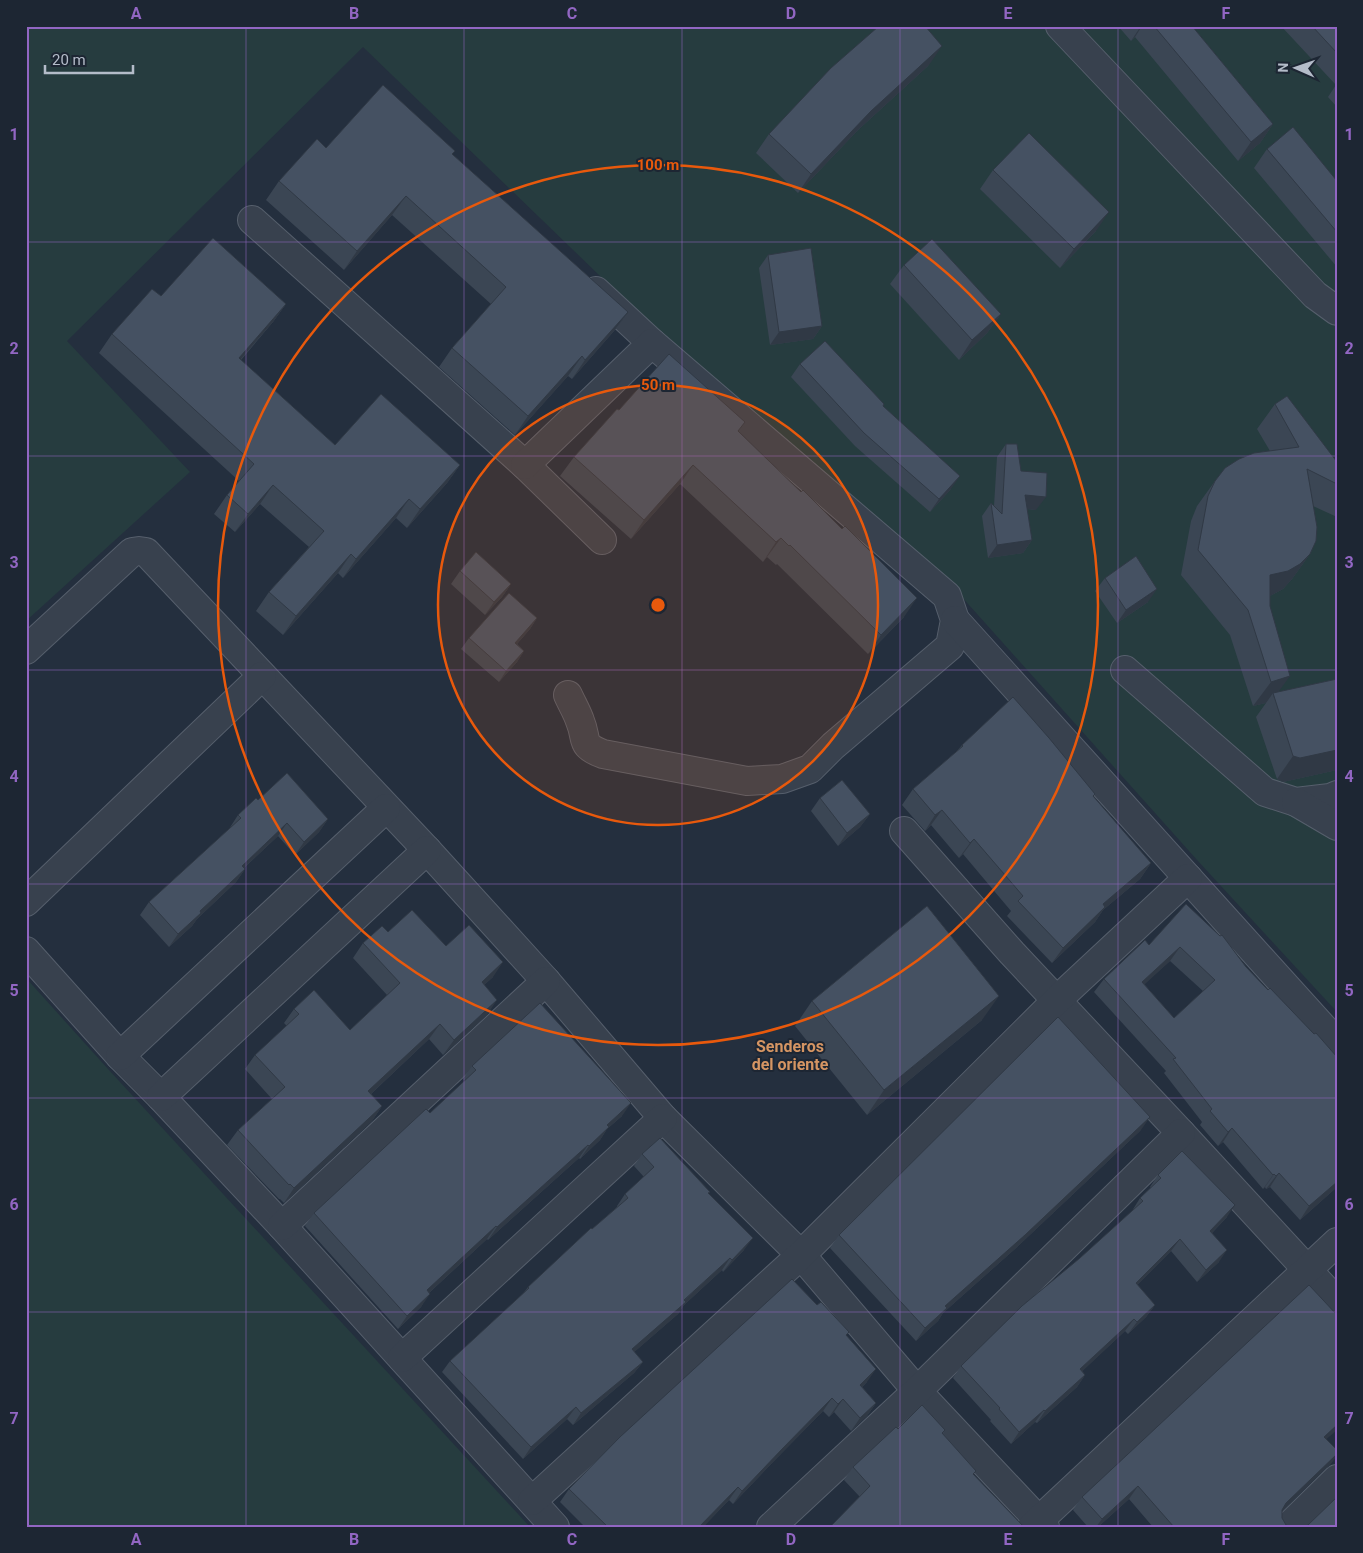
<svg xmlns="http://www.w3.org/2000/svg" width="1363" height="1553" viewBox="0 0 1363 1553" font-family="Roboto,sans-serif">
  <rect width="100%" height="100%" fill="#242f3e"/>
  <g fill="#263c3f">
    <polygon points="26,26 1337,26 1337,1012 1198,861 952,586 659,333 363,47 67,341 190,472 26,621"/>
    <polygon points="26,978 108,1069 530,1527 26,1527"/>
  </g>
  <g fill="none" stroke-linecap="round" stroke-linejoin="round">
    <defs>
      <g id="minor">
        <polyline points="1060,26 1315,295 1337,311"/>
        <polyline points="252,220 525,465 602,540"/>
        <polyline points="596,291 652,343"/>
        <path d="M525,465L652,343L947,596L955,620L950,646L833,746L810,769L782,779L747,781L603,754C579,745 588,740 580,721C577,712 572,704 568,695"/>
        <polyline points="955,620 1337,1043"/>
        <polyline points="26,650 132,552 139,551 146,552 427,850 546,981 663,1118 801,1255 917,1391 1045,1527"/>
        <polyline points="1125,670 1265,792 1296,802 1330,798 1337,795"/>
        <polyline points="1296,802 1337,826"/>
        <polyline points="904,831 1012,953 1181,1133 1337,1302"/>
        <polyline points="26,902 262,676"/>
        <polyline points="26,951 120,1056 161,1097 282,1226 555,1527"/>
        <polyline points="120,1056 386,808"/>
        <polyline points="161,1097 427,850"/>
        <polyline points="282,1226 546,981"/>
        <polyline points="402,1358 663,1118"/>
        <polyline points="532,1501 801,1255 1057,1000 1188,878"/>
        <polyline points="771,1527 917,1391 1181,1133"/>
        <polyline points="1032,1527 1337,1242"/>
        <polyline points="1288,1527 1337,1479"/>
      </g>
    </defs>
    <use href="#minor" stroke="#565f6c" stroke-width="30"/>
    <use href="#minor" stroke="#38414e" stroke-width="28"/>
  </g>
  <g fill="#3b4654" fill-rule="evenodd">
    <polygon points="1118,26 1192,26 1273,124 1260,143 1238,161 1135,37 1131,41"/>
    <polygon points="1281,26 1337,26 1337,107 1328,97 1336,85"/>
    <polygon points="929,65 858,130 798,193 756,153 769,134"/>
    <polygon points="326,148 452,154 628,312 614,331 572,379 568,376 515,435 439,367 452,348 491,304 392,215 344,270 266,200 279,181"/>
    <polygon points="1267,149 1337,181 1337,267 1254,168"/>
    <polygon points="993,170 1096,231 1060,268 980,189"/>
    <polygon points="768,255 822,326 813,339 770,345 759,268"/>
    <polygon points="904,265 1001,314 987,333 959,360 890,284"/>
    <polygon points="161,296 286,304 273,322 241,360 335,445 460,465 447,483 407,528 396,518 343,578 338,573 283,635 256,611 269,592 309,547 260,504 235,532 214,514 227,495 239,481 99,353 112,334"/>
    <polygon points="800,364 951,489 930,512 855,446 791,377"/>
    <polygon points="1275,404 1337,462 1337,517 1313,506 1310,554 1292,579 1283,589 1270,596 1270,606 1278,692 1337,679 1337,770 1283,782 1277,779 1256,717 1266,703 1253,706 1230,635 1181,575 1191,521 1197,506 1215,481 1270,451 1257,429"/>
    <polygon points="619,410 745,422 739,431 904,617 868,654 777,564 776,565 767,557 763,562 680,484 631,539 560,476 574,457"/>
    <polygon points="1006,444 1021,471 1036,510 1027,509 1032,540 1023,553 988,558 982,516 991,503 994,506 997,457"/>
    <polygon points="460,571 511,584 502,597 485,615 451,584"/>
    <polygon points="1105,578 1148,602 1117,623 1095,591"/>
    <polygon points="537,618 530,629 517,644 524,651 517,662 499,682 461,649 469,638"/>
    <polygon points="962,745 1093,797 1151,863 1140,879 1103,910 1095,922 1052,963 1007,916 1011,911 963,854 959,858 931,825 925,831 902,805 913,789 957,751"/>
    <polygon points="820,798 870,814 860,827 838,846 811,811"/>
    <polygon points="258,800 328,819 319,832 295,855 278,836 244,868 245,869 236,882 197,919 192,926 169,947 140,915 149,902 229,829 238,815"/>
    <path d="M1186,904L1337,1187L1300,1220L1270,1187L1266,1189L1265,1187L1263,1189L1223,1142L1218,1146L1200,1125L1202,1122L1164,1073L1166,1071L1094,992L1104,979L1149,945ZM1170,961L1203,991L1174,1018L1144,984Z"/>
    <polygon points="388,932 446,946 493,977 484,985 487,1015 443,1055 429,1039 371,1094 382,1106 372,1121 284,1203 280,1199 279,1199 227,1145 238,1130 272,1099 245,1069 255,1055 287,1026 284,1023 294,1009 350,1030 387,995 353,958 363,943"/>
    <polygon points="812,1001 982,1020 867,1115 795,1026"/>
    <polygon points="472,1066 622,1116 607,1129 600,1140 580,1159 579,1158 488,1240 487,1239 429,1293 421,1307 398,1329 305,1226 314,1213 430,1113 465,1081 463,1079"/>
    <polygon points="1141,1130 1016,1248 943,1313 938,1321 916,1341 830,1248 839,1235"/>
    <polygon points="642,1154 710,1192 708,1193 744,1250 723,1272 722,1270 684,1305 678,1314 634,1352 643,1362 634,1373 573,1425 567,1419 523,1459 442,1372 450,1361 522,1295 528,1287 617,1207 617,1206 625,1194 644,1177 634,1166"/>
    <polygon points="1158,1175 1227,1217 1212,1233 1219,1262 1197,1282 1171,1251 1137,1285 1155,1305 1146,1317 1128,1334 1125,1331 1082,1371 1085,1375 1077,1387 1037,1423 1035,1422 1011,1444 990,1421 991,1420 953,1378 961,1366 1132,1211 1140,1198 1151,1188 1150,1187"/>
    <polygon points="847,1336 867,1382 862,1387 876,1403 867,1416 851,1431 834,1412 829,1417 823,1411 774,1461 733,1504 729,1500 703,1527 585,1527 560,1502 569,1489"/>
    <polygon points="898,1429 945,1430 943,1434 976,1471 973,1475 860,1497 844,1480 853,1467"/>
    <polygon points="1327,1439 1330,1465 1326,1468 1282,1511 1282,1518 1286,1525 1289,1527 1153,1527 1129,1499 1098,1527 1088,1527 1073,1510 1082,1497"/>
  </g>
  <g fill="#303945">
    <polygon points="1141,26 1142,26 1135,37 1131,41"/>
    <polygon points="942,46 929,65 858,130 798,193 811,174 871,111"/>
    <polygon points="1273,124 1260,143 1238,161 1251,142"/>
    <polygon points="406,196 392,215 344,270 357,251"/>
    <polygon points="1109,212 1096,231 1060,268 1074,249"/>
    <polygon points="286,304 273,322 226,376 239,358"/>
    <polygon points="628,312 614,331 572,379 585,360"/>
    <polygon points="1001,314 987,333 959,360 972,340"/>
    <polygon points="822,326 813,339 770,345 779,332"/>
    <polygon points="582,356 568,376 515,435 528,416"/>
    <polygon points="460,465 447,483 407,528 420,509"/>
    <polygon points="693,465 680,484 631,539 644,520"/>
    <polygon points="960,476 951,489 930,512 939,499"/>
    <polygon points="273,485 260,504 235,532 248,514"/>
    <polygon points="1025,495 1046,497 1036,510 1016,508"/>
    <polygon points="409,499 396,518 343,578 356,559"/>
    <polygon points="781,538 767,557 763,562 776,542"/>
    <polygon points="1032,540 1023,553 988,558 997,545"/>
    <polygon points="351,554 338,573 283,635 296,616"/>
    <polygon points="1310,554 1292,579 1283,589 1270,596 1252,600 1270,575"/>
    <polygon points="511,584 502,597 485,615 494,602"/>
    <polygon points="1157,589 1148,602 1117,623 1126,610"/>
    <polygon points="917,598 904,617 868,654 881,635"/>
    <polygon points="537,618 530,629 508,654 515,643"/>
    <polygon points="524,651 517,662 499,682 506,671"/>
    <polygon points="1290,676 1274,698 1273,693 1266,703 1253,706 1271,682"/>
    <polygon points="1337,750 1337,770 1283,782 1277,779 1293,756"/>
    <polygon points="942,810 931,825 925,831 935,815"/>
    <polygon points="870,814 860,827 838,846 847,833"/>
    <polygon points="328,819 319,832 295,855 304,842"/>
    <polygon points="287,823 278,836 233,878 242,866"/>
    <polygon points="974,839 963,854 959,858 970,843"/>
    <polygon points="1151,863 1140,879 1103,910 1095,922 1052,963 1063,948 1103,904"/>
    <polygon points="245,869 236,882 197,919 192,926 169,947 178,934 200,911"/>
    <polygon points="1180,947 1170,961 1132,996 1142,982"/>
    <polygon points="503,962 493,977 472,996 482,982"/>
    <polygon points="999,996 982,1020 867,1115 884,1090"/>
    <polygon points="497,1000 487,1015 443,1055 454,1040"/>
    <polygon points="440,1024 429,1039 358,1106 368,1091"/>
    <polygon points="631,1103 622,1116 607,1129 600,1140 580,1159 589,1146 607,1125"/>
    <polygon points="382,1106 372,1121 284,1203 294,1188"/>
    <polygon points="1150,1117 1141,1130 1016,1248 943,1313 938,1321 916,1341 925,1328 945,1306"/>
    <polygon points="1232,1128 1223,1142 1218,1146 1228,1132"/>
    <polygon points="588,1145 579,1158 488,1240 497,1227"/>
    <polygon points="1279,1173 1270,1187 1266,1189 1276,1176"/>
    <polygon points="1274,1174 1265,1187 1263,1189 1273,1175"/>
    <polygon points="1337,1182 1337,1187 1300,1220 1309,1206"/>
    <polygon points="1235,1205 1227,1217 1202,1243 1210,1231"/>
    <polygon points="496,1226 487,1239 418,1303 427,1290"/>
    <polygon points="753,1238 744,1250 723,1272 732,1260"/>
    <polygon points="1180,1239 1171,1251 1127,1295 1136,1283"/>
    <polygon points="1227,1250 1219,1262 1197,1282 1206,1270"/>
    <polygon points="730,1258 722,1270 684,1305 678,1314 624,1361 632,1349"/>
    <polygon points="430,1294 421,1307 398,1329 407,1316"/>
    <polygon points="1155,1305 1146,1317 1128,1334 1137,1322"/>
    <polygon points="1134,1319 1125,1331 1072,1381 1080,1369"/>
    <polygon points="643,1362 634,1373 573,1425 581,1413"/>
    <polygon points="876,1369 867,1382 850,1398 860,1385"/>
    <polygon points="1085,1375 1077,1387 1037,1423 1045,1411"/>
    <polygon points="832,1398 823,1411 774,1461 733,1504 742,1491 783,1448"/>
    <polygon points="843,1399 834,1412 829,1417 838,1404"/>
    <polygon points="876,1403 867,1416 851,1431 860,1418"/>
    <polygon points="576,1407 567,1419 523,1459 531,1447"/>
    <polygon points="1044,1410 1035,1422 1011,1444 1019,1432"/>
    <polygon points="1337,1425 1337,1430 1315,1449 1324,1437"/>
    <polygon points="1337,1454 1337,1456 1330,1465 1326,1468 1277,1516 1286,1503"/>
    <polygon points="1138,1486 1129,1499 1098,1527 1096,1527 1102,1519"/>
    <polygon points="738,1487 729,1500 703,1527 699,1527"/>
  </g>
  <g fill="#455162" stroke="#303945" fill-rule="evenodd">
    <polygon points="879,26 925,26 942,46 871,111 811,174 769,134 831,68"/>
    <polygon points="1154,26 1192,26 1273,124 1251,142"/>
    <polygon points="1312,26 1337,26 1337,53"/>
    <polygon points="383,85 455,151 452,154 628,312 585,360 582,356 528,416 452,348 506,287 406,196 357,251 279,181 317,139 326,148"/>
    <polygon points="1293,127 1337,181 1337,232 1267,149"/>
    <polygon points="1029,133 1109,212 1074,249 993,170"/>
    <polygon points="213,238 286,304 239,358 335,445 381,394 460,465 420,509 409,499 356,559 351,554 296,616 269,592 324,531 273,485 248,514 227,495 254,464 112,334 152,289 161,296"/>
    <polygon points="932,239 1001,314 972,340 904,265"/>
    <polygon points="811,248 822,326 779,332 768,255"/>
    <polygon points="825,341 884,404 883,406 960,476 939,499 864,433 800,364"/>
    <polygon points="669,354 745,422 738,431 801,492 803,490 842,529 845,526 917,598 881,635 790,545 789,546 781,538 776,542 693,465 644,520 574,457 617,409 619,410"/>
    <polygon points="1287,396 1337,462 1337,484 1307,469 1317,527 1316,541 1310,554 1300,564 1288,571 1270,575 1270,606 1290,676 1271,682 1248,610 1198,550 1208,496 1215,481 1225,468 1239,459 1254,453 1299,447 1275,404"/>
    <polygon points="1006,444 1017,444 1021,471 1047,473 1046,497 1025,495 1032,540 997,545 991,503 1002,514"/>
    <polygon points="476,552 511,584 494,602 460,571"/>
    <polygon points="1136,556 1157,589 1126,610 1105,578"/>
    <polygon points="509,593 537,618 515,643 524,651 506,671 469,638"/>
    <polygon points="1337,679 1337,750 1300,758 1293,756 1273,693"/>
    <polygon points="1013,697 1049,738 1095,794 1093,796 1151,863 1103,904 1105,907 1063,948 1018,901 1023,896 974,839 970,843 942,810 935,815 913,789 963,746 962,745"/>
    <polygon points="287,773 328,819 304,842 287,823 242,866 245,869 200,911 201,913 178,934 149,902 241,818 238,815 256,798 258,800"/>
    <polygon points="842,780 870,814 847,833 820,798"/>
    <path d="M1186,904L1220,936L1222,935L1246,967L1268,990L1270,988L1314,1034L1316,1033L1337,1057V1182L1309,1206L1279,1173L1276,1176L1274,1174L1273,1175L1232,1128L1228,1132L1210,1111L1212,1109L1173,1059L1176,1058L1104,979L1145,940L1149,945ZM1180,947L1215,980L1174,1018L1142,982Z"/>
    <polygon points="927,906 999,996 884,1090 812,1001"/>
    <polygon points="412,910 446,946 469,925 503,962 482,982 497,1000 454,1040 440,1024 368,1091 382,1106 294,1188 290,1184 289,1185 238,1130 285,1087 255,1055 299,1014 294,1009 314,990 350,1030 400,983 363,943 382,926 388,932"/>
    <polygon points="540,1003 631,1103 607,1125 609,1127 589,1146 588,1145 497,1227 496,1226 427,1290 430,1294 407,1316 314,1213 426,1109 430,1113 476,1070 472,1066"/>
    <polygon points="1058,1017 1150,1117 1025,1235 945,1306 947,1308 925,1328 839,1235"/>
    <polygon points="660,1138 710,1192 708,1193 753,1238 732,1260 730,1258 684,1300 686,1302 632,1349 643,1362 581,1413 576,1407 531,1447 450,1361 529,1288 528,1287 591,1228 592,1229 628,1198 625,1194 654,1167 642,1154"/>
    <polygon points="1182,1151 1235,1205 1210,1231 1227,1250 1206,1270 1180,1239 1136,1283 1155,1305 1137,1322 1134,1319 1080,1369 1085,1375 1045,1411 1044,1410 1019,1432 999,1409 1000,1408 961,1366 1022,1306 1080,1258 1143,1201 1140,1198 1161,1178 1158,1175"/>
    <polygon points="792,1279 817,1305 821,1302 849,1332 846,1335 876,1369 860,1385 876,1403 860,1418 843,1399 838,1404 832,1398 783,1448 742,1491 738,1487 699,1527 608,1527 569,1489 620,1437"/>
    <polygon points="1309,1285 1337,1315 1337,1425 1324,1437 1337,1450 1337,1454 1286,1503 1282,1510 1282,1518 1286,1525 1289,1527 1174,1527 1138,1486 1102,1519 1082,1497"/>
    <polygon points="922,1405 945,1430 942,1433 976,1471 973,1474 1024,1527 830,1527 870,1486 853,1467 896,1427 898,1429"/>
    <polygon points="1337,1497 1337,1527 1305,1527 1308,1525"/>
  </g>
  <path fill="none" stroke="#9266c3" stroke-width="1" stroke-opacity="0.55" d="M246,26V1527M464,26V1527M682,26V1527M900,26V1527M1118,26V1527M26,242H1337M26,456H1337M26,670H1337M26,884H1337M26,1098H1337M26,1312H1337"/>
  <circle cx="658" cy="605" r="220" fill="#e8590c" fill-opacity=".12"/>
  <g fill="none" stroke="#e8590c" stroke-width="2.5">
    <circle cx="658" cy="605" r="220"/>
    <circle cx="658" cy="605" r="440"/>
  </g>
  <g text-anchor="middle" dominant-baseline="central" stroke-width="4" stroke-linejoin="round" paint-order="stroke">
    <g font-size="16" font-weight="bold" fill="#d59563" stroke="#1d2633">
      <text x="790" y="1046">Senderos<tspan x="790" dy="18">del oriente</tspan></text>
    </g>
  </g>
  <circle cx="658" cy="605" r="8" fill="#e8590c" stroke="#1d2633" stroke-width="2.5"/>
  <g font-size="15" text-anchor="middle" font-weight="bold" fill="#e8590c" stroke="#1d2633" stroke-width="4" stroke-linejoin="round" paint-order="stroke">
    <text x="658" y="170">100 m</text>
    <text x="658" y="390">50 m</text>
  </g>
  <rect width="1363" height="1553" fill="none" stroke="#1d2633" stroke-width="55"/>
  <g transform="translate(1296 68) rotate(272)" stroke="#1d2633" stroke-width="4" paint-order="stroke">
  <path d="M0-4L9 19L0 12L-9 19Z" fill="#b4bcc9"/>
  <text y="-8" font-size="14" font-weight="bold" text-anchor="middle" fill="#b4bcc9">N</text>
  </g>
  <path d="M45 65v8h88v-8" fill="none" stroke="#b4bcc9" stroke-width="2.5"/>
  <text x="52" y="65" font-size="15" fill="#b4bcc9" stroke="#1d2633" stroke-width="4" paint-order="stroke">20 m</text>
  <rect x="28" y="28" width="1308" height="1498" fill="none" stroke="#9266c3" stroke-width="2"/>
  <g font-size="16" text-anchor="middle" font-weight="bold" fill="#9266c3">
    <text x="136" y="19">A</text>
    <text x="354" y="19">B</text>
    <text x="572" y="19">C</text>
    <text x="791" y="19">D</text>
    <text x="1008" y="19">E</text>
    <text x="1226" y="19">F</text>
    <text x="14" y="140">1</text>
    <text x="1349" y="140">1</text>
    <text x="14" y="354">2</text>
    <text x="1349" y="354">2</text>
    <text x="14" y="568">3</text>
    <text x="1349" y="568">3</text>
    <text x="14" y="782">4</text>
    <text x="1349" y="782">4</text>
    <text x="14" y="996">5</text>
    <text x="1349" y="996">5</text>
    <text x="14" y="1210">6</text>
    <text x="1349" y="1210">6</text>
    <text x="14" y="1424">7</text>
    <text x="1349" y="1424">7</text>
    <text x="136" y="1545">A</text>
    <text x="354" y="1545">B</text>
    <text x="572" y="1545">C</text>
    <text x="791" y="1545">D</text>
    <text x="1008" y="1545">E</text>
    <text x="1226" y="1545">F</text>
  </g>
</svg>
